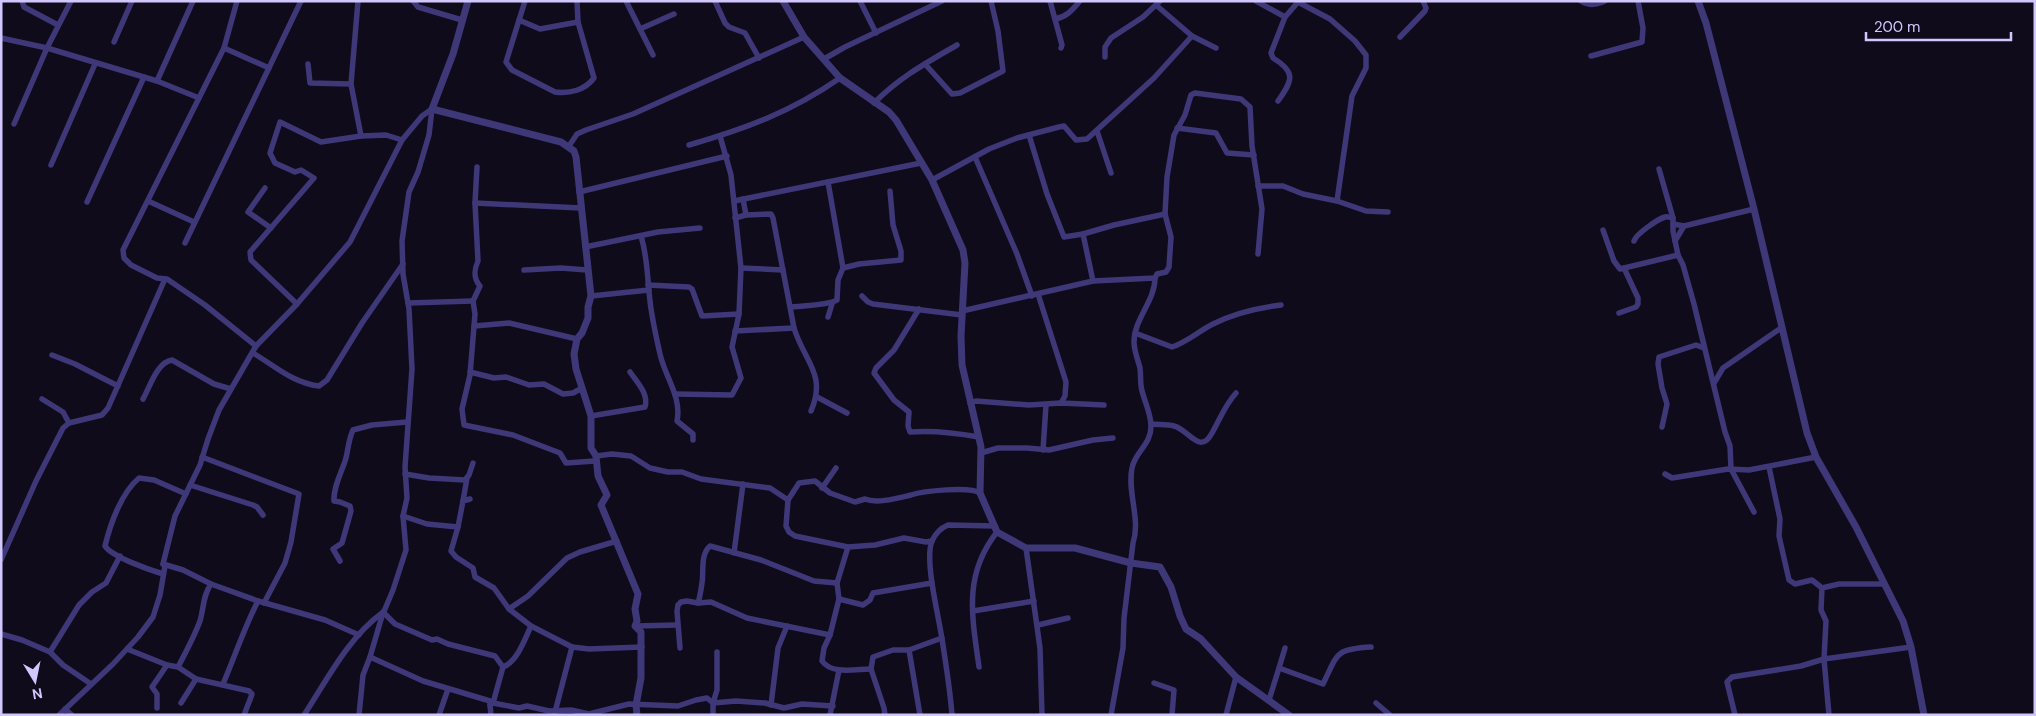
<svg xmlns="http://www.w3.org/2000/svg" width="2036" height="716" viewBox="0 0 2036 716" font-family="'DM Sans',sans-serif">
  <rect width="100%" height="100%" fill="#0f0b1b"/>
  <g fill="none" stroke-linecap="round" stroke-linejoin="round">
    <g stroke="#3e3878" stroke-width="5.5">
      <polyline points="22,1 24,7 58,25"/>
      <polyline points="237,1 224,48 123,250 124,258 131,265 157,278 167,279 205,305 256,346"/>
      <polyline points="358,1 351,84 361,136"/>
      <polyline points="413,1 418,7 462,20"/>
      <path d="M525,1L506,62L512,70L555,92C570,94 585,90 594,78L578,22L577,1"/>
      <polyline points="626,1 653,55"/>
      <polyline points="715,1 725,23 729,27 745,33 759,58"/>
      <polyline points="860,1 876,33"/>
      <polyline points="1050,1 1062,45 1061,48"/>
      <polyline points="1256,1 1285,17"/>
      <path d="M1581,1C1590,6 1596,5 1605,1"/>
      <polyline points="1298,2 1330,19 1355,41 1366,55 1366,68 1352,96 1337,201"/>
      <polyline points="1156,5 1192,36 1216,48"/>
      <path d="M1055,19C1067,17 1072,10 1080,1"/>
      <polyline points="519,20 540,29 578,22"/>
      <polyline points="640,29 674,14"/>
      <polyline points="1400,37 1425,11 1426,8 1423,1"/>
      <polyline points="1,38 47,48 157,81 199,98"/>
      <polyline points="114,42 132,1"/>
      <polyline points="224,48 269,68"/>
      <polyline points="1591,56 1642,42 1643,28 1638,1"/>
      <polyline points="1105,57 1105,47 1111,38 1143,17 1160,1"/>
      <polyline points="824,59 845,47 942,1"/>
      <polyline points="308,64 310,83 351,84"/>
      <polyline points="925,64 952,94 960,93 1003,71 998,31 991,1"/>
      <polyline points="157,81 193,1"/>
      <path d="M1278,101C1293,80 1296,72 1273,58L1271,53L1285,17L1299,1"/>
      <path d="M874,103C900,77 926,63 957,45"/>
      <polyline points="14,124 47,48 71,1"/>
      <polyline points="1177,128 1216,133 1227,153 1254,155"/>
      <polyline points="1097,131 1111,173"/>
      <polyline points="1029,135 1047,194 1064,237 1083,234 1114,225 1165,214"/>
      <path d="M689,145C745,129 791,112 840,78"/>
      <polyline points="569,146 577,134 586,130 633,114 804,37"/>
      <polyline points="975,157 1017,254 1032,296"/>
      <polyline points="51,165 95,64"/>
      <path d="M477,167L475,203L478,261C474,270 473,278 480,286L473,301L475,314L470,375L462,409L464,425L513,435L560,453L566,463L595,461"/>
      <polyline points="1659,169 1673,218 1673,231 1678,255 1683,265 1694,304 1725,432 1730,446 1731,469 1754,512"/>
      <polyline points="932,180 989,149 1017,138 1059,127 1064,126 1076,140 1087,139 1154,78 1192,36"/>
      <polyline points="1258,186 1283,186 1303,194 1337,201 1366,211 1388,212"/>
      <polyline points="265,188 248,212 271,228"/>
      <polyline points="579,192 727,156"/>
      <polyline points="743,199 746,215"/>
      <polyline points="148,201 194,222"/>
      <polyline points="734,201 921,163"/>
      <polyline points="87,202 144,77"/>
      <polyline points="475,203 581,208"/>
      <path d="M735,218L746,215L771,214L773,218L794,328C804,361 827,374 811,411"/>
      <polyline points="1673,224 1684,226 1754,209"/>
      <polyline points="1603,230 1614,261 1620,269 1678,255"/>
      <polyline points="1083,234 1093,281"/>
      <path d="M641,236C648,259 647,277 650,301C652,319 656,336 660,354C665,377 682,397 677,421L693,434V440"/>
      <path d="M1634,241C1636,234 1658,219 1665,217C1667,216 1671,218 1673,218"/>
      <polyline points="1675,241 1684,226"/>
      <polyline points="185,243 301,1"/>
      <polyline points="585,247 658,232 700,228"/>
      <polyline points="741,268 783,270"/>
      <polyline points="843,268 859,264 901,260 901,251 893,225 890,191"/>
      <polyline points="524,270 561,268 587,270"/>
      <polyline points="648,285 689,287 692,289 702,316 739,314"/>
      <polyline points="1038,294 1066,382 1065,396 1061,403"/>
      <polyline points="591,296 649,290"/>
      <polyline points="862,296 868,302 873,304 962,315"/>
      <polyline points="408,303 473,301"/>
      <polyline points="297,304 251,260 250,252 314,178 301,170 295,172 275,163 270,153 280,122 321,142 361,136 386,135 402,140"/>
      <path d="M791,307C802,306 830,305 837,300L838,280L843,268L828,182"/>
      <path d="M919,309L894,350L876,368L874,373L894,400L909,412L908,426L910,432C934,430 957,433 979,437"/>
      <polyline points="962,311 1093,281 1155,278 1157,274 1166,272 1169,267 1171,237 1165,214 1167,177 1174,135 1185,115 1191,95 1195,93 1241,99 1250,107 1252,146 1262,209 1258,254"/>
      <polyline points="1619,313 1636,307 1638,304 1638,298 1624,268"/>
      <polyline points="828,317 832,304"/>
      <polyline points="474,326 509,323 577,339"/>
      <polyline points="735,331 794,328"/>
      <path d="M1135,333L1172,347C1187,342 1199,331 1213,324C1235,313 1257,308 1281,305"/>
      <path d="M253,353C275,366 293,383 319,386L327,380L362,323L403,264"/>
      <polyline points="52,355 75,364 118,386"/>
      <polyline points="470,372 494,378 506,377 529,385 544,384 563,394 573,393 582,388"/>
      <polyline points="1714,383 1723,368 1781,328"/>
      <polyline points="675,394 732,395 741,378 732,347 739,314 741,268 731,175 720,136"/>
      <polyline points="817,397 847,413"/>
      <polyline points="42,399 63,412 69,423"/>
      <path d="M143,399C150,387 157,362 172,360L214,384L231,389"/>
      <polyline points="970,403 976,401 1029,405 1061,403 1104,405"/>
      <path d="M591,416L645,407C649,394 637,382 630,372"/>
      <path d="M1151,424C1158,425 1167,424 1174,426C1188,429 1200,456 1212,433C1220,419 1225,405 1236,393"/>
      <polyline points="1662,427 1667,404 1662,388 1658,364 1659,357 1696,345 1704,348"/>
      <polyline points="1043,450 1046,405"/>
      <polyline points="981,453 998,448 1027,448 1049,450 1093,440 1113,438"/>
      <polyline points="596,456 612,454 631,456 650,468 668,472 682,472 701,479 770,488 788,500"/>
      <polyline points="202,457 299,494 291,542 285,563 264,603"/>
      <polyline points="1769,467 1780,519 1779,536 1789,580 1795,584 1812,580 1822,588"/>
      <polyline points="405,474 429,478 465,480 469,475 473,463"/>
      <polyline points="1665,474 1672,478 1728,469 1749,470 1816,457"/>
      <polyline points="190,485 253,505 257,507 263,515"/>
      <polyline points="822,488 836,468"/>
      <polyline points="470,499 463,501 458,527 451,551 456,557 473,568 475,577 494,588 509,609 531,626 572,647 589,649 642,647"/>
      <polyline points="463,501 467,478"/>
      <polyline points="403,516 427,524 458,527"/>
      <path d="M932,541L926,542L904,538L875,545L848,547L795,536L789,532L786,526L788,500L799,483L815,481L830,493L855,502L865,499C877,504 898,498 911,495C923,491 970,486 980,493"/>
      <path d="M848,547L837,583L839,599L830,635L824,648L822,661C832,675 856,669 871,669"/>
      <polyline points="1026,548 1040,648 1042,715"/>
      <polyline points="734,553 743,484"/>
      <polyline points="1,560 36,481 63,428 69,423 102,415 108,408 165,279"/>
      <path d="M340,561L333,549L342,543L351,511L350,506L340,502L334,501C333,487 342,472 346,458C348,449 349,438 353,430L372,425L407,422"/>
      <polyline points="163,564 183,570 211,584 258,601 325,620 359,635"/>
      <path d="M163,574C150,570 112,557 105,546C110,525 121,493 139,478L154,480L186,494"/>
      <polyline points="839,599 863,605 870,600 873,593 932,583"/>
      <path d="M698,603C700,597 701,590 702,583C704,571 700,555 710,546L761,560L814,581L837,583"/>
      <polyline points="509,609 528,596 567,558 580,552 617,541"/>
      <polyline points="973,611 1034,601"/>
      <path d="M383,612L395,624L432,640L437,639L448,644L495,656L503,667C517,662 525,639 531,626"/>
      <polyline points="1038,625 1068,618"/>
      <polyline points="635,626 677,625"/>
      <polyline points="1,634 22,640 50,652 63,665 91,684"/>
      <polyline points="680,648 677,611 678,605 681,602 687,601 698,603 711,602 747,618 830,635"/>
      <polyline points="127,649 167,665 178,667 196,679 249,691 252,694 251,697 244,715"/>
      <polyline points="909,650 920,715"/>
      <polyline points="50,652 79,605 92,592 106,583 120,556"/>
      <polyline points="370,657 423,681 490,701 490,705 493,703 519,708 527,706 549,711 571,710 589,714 629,704 678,706 696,700 707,698 713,703 736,701 765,703 784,708 802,704 833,706"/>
      <path d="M178,667C186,652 194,637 200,621C204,607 203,595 211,584"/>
      <path d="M979,667C972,616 963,575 997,532"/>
      <polyline points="1279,668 1285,648"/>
      <polyline points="1154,683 1174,690 1172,715"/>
      <path d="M223,684C235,656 244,628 258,601"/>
      <path d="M1269,700L1279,668L1323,684C1338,654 1334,649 1371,647"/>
      <polyline points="181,703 196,679"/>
      <polyline points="493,703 503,667"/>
      <polyline points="1376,703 1390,715"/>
      <polyline points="490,705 491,715"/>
      <polyline points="771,705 778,648 787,626"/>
      <polyline points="157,708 157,694 152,687 167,665"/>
      <polyline points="65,709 72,715"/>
      <polyline points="555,712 572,647"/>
      <polyline points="59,715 113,664 138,637 153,617 160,595 165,566 163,564 175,516 200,465 208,439 219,410 256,346 297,304 350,242 402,140 422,116 432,109"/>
      <path d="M304,715C327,680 348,638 382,613"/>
      <polyline points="359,715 363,675 370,657 382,616 393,590 406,550 403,516 407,498 405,467 412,369 409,309 403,274 402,241 409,192 418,172 429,135 432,109"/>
      <polyline points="439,715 448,689"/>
      <polyline points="713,715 713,703 717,690 717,652"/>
      <polyline points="830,715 839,670"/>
      <polyline points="885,715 884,708 871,669 873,657 893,650 909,650 942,638"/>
      <path d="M952,715C950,689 946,664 942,639C939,617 924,560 932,541C935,534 941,528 948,525L995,526"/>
      <path d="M1111,715L1123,648L1124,618L1133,543C1141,519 1127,493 1132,468C1135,451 1152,445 1151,424C1150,412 1145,402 1142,391C1140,384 1141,376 1140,368C1138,360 1134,351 1134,342C1134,319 1155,301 1155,278"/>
      <polyline points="1226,715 1236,677"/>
      <polyline points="1735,715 1727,682 1732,677 1801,666 1824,659 1911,647"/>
      <polyline points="1829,715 1824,659 1826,621 1821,610 1822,588 1839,584 1884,584"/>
    </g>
    <g stroke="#3e3878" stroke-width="7">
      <polyline points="468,1 453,54 432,109 561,142 574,151 576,157 591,296 588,307 588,318 582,333 577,339 574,354 576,369 591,416 591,448 596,456 598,476 607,495 601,505 638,594 635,609 637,621 635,626 641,632 641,678 636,705 637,715"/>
      <polyline points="783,1 804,37 840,78 889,112 896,120 932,180 963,250 965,263 961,336 962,365 981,447 980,493 997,532 1026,548 1075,548 1131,563 1160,567 1171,587 1180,616 1186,629 1201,639 1236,677 1289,715"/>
      <polyline points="1698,1 1706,23 1754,209 1807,433 1816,457 1856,527 1903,621 1911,647 1924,715"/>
    </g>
  </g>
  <rect width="2036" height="716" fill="none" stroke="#d1c7fd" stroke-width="5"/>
  <g transform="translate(35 681) rotate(170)" stroke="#0f0b1b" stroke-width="4" paint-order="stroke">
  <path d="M0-4L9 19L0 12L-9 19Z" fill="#d1c7fd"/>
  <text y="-8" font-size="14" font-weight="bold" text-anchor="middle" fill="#d1c7fd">N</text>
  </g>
  <path d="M1866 32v8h145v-8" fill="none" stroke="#d1c7fd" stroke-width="2.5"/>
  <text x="1874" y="32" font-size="15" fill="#d1c7fd" stroke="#0f0b1b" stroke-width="4" paint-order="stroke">200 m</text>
</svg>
